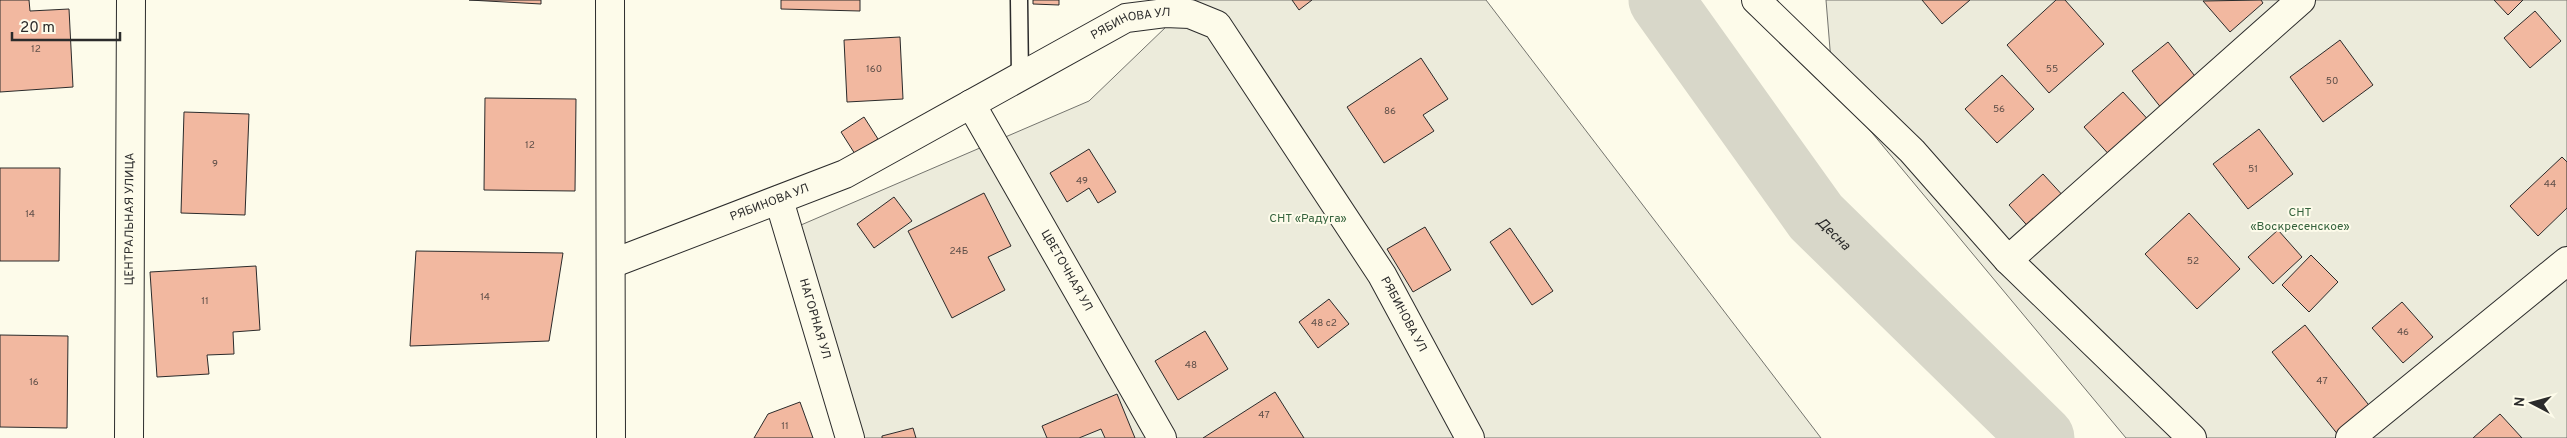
<svg xmlns="http://www.w3.org/2000/svg" width="2567" height="438" viewBox="0 0 2567 438" font-family="Overpass,sans-serif">
  <rect width="100%" height="100%" fill="#fdfbea"/>
  <g fill="#ecebdb" stroke="#74746e">
    <polygon points="1194,0 1486,0 1821,438 853,438 794,228 1089,101"/>
    <polygon points="1826,0 2567,0 2567,438 2126,438 1833,86"/>
  </g>
  <g fill="none" stroke-linecap="round" stroke-linejoin="round">
    <path stroke="#d8d7c9" stroke-width="65" id="s1" d="M1661,0L1816,217L2042,438"/>
  </g>
  <g fill="#f2b8a0" stroke="#2b2b2b">
    <polygon points="0,0 29,0 30,11 69,9 73,87 0,92"/>
    <polygon points="469,0 541,0 541,4"/>
    <polygon points="781,0 860,0 860,11 781,9"/>
    <polygon points="1033,0 1059,0 1059,5 1033,4"/>
    <polygon points="1292,0 1312,0 1299,10"/>
    <polygon points="1922,0 1970,0 1942,24"/>
    <polygon points="2056,0 2065,0 2104,44 2049,93 2007,45"/>
    <polygon points="2261,0 2263,3 2230,32 2203,1"/>
    <polygon points="2494,0 2523,0 2508,15"/>
    <polygon points="2535,11 2561,41 2530,68 2504,38"/>
    <polygon points="900,37 903,99 847,102 844,40"/>
    <polygon points="2340,40 2373,85 2323,122 2290,77"/>
    <polygon points="2168,42 2198,80 2162,109 2132,71"/>
    <polygon points="1421,58 1448,99 1423,115 1434,131 1384,163 1347,107"/>
    <polygon points="2002,75 2034,109 1997,143 1965,109"/>
    <polygon points="2123,92 2152,124 2113,159 2084,127"/>
    <polygon points="485,98 576,99 575,191 484,190"/>
    <polygon points="184,112 249,114 245,215 181,213"/>
    <polygon points="864,117 878,139 855,154 841,132"/>
    <polygon points="2259,129 2293,174 2248,209 2213,164"/>
    <polygon points="1089,149 1116,192 1098,203 1089,188 1067,202 1050,173"/>
    <polygon points="2562,157 2567,162 2567,208 2538,236 2510,206"/>
    <polygon points="0,168 60,168 59,261 0,261"/>
    <polygon points="2043,174 2066,199 2032,231 2009,205"/>
    <polygon points="984,193 1011,246 988,257 1005,290 952,318 908,231"/>
    <polygon points="894,197 912,221 874,248 857,224"/>
    <polygon points="2189,213 2240,269 2197,309 2145,254"/>
    <polygon points="1425,227 1451,270 1413,292 1387,249"/>
    <polygon points="1510,228 1553,291 1532,305 1490,242"/>
    <polygon points="2278,230 2302,257 2273,284 2248,257"/>
    <polygon points="416,251 563,253 549,341 410,346"/>
    <polygon points="2311,255 2338,282 2309,312 2282,285"/>
    <polygon points="256,266 260,330 233,332 234,354 207,355 209,374 157,377 150,272"/>
    <polygon points="1329,299 1349,324 1318,348 1299,322"/>
    <polygon points="2402,302 2433,337 2403,363 2372,328"/>
    <polygon points="2305,325 2372,409 2339,436 2272,352"/>
    <polygon points="1205,331 1228,369 1178,400 1155,361"/>
    <polygon points="0,335 68,336 67,428 0,427"/>
    <polygon points="1275,392 1304,438 1203,438"/>
    <polygon points="1117,394 1135,438 1105,438 1101,429 1079,438 1047,438 1042,426"/>
    <polygon points="800,402 813,438 754,438 768,414"/>
    <polygon points="2500,414 2522,438 2473,438"/>
    <polygon points="913,428 916,438 882,438 882,436"/>
  </g>
  <g fill="none" stroke-linecap="round" stroke-linejoin="round">
    <defs>
      <polyline id="lane" points="1019,0 1020,77"/>
      <g id="street">
        <polyline points="610,0 611,438"/>
        <polyline points="1756,0 1912,151 2008,260 2192,438"/>
        <path id="s2" d="M971,104L1162,438"/>
        <path id="s3" d="M779,200L850,438"/>
        <polyline points="2008,260 2301,0"/>
        <path id="s4" d="M611,264L845,174L1126,18L1165,13L1190,14L1217,25L1382,275L1470,438"/>
        <path id="s5" d="M129,438L131,0"/>
        <polyline points="2350,438 2567,261"/>
      </g>
    </defs>
    <use href="#lane" stroke="#2b2b2b" stroke-width="19"/>
    <use href="#street" stroke="#2b2b2b" stroke-width="30"/>
    <use href="#lane" stroke="#fdfbea" stroke-width="16"/>
    <use href="#street" stroke="#fdfbea" stroke-width="28"/>
  </g>
  <g text-anchor="middle" dominant-baseline="central" stroke-width="4" stroke-linejoin="round" paint-order="stroke">
    <g font-size="10" fill="#5d4e48">
      <text x="36" y="49">12</text>
      <text x="874" y="69">160</text>
      <text x="2052" y="69">55</text>
      <text x="2332" y="81">50</text>
      <text x="1999" y="109">56</text>
      <text x="1390" y="111">86</text>
      <text x="530" y="145">12</text>
      <text x="215" y="164">9</text>
      <text x="2253" y="169">51</text>
      <text x="1082" y="181">49</text>
      <text x="2550" y="184">44</text>
      <text x="30" y="214">14</text>
      <text x="959" y="251">24Б</text>
      <text x="2193" y="261">52</text>
      <text x="485" y="297">14</text>
      <text x="205" y="301">11</text>
      <text x="1324" y="323">48 с2</text>
      <text x="2403" y="332">46</text>
      <text x="1191" y="365">48</text>
      <text x="2322" y="381">47</text>
      <text x="34" y="382">16</text>
      <text x="1264" y="415">47</text>
      <text x="785" y="426">11</text>
    </g>
    <g font-size="12" fill="#2b2b2b" stroke="#fdfbea">
      <text stroke="none"><textPath href="#s4" startOffset="575">РЯБИНОВА УЛ</textPath></text>
      <text stroke="none"><textPath href="#s4" startOffset="170">РЯБИНОВА УЛ</textPath></text>
      <text stroke="none"><textPath href="#s5" startOffset="219">ЦЕНТРАЛЬНАЯ УЛИЦА</textPath></text>
      <text stroke="none"><textPath href="#s2" startOffset="192">ЦВЕТОЧНАЯ УЛ</textPath></text>
      <text stroke="none"><textPath href="#s4" startOffset="1010">РЯБИНОВА УЛ</textPath></text>
      <text stroke="none"><textPath href="#s3" startOffset="124">НАГОРНАЯ УЛ</textPath></text>
    </g>
    <g font-size="12" fill="#34623c" stroke="#fdfbea">
      <text x="2300" y="213">СНТ<tspan x="2300" dy="14">«Воскресенское»</tspan></text>
      <text x="1308" y="219">СНТ «Радуга»</text>
    </g>
    <g font-size="14" font-style="italic" fill="#2b2b2b" stroke="#fdfbea">
      <text stroke="none"><textPath href="#s1" startOffset="291">Десна</textPath></text>
    </g>
  </g>
  <g transform="translate(2532 403) rotate(276)" stroke="#fdfbea" stroke-width="4" paint-order="stroke">
  <path d="M0-4L9 19L0 12L-9 19Z" fill="#2b2b2b"/>
  <text y="-8" font-size="14" font-weight="bold" text-anchor="middle" fill="#2b2b2b">N</text>
  </g>
  <path d="M12 32v8h108v-8" fill="none" stroke="#2b2b2b" stroke-width="2.5"/>
  <text x="20" y="32" font-size="15" fill="#2b2b2b" stroke="#fdfbea" stroke-width="4" paint-order="stroke">20 m</text>
</svg>
